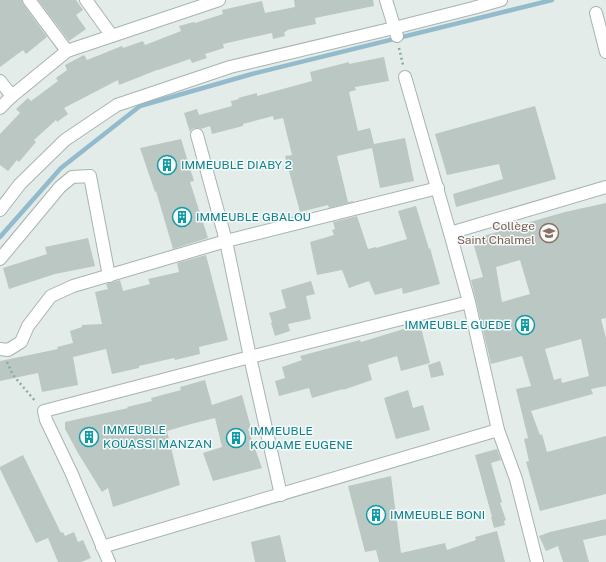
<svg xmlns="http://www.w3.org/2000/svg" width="606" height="562" viewBox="0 0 606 562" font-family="'Public Sans',sans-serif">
  <rect width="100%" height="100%" fill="#e4ecea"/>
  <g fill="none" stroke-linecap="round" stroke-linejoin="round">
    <polyline stroke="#93bbcb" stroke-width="4.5" points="0,237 61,168 140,106 252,74 552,0"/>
  </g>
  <g fill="#bac7c3" fill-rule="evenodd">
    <polygon points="0,0 22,0 23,4 47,37 26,54 23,50 0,67"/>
    <polygon points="38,0 76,0 83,10 76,15 86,29 69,41"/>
    <polygon points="294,0 373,0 374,6 315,18 316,24 287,30 287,31 284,32 285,36 273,39 272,33 223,44 224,48 205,54 207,58 192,63 190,59 158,70 157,70 119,85 118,80 64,108 68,114 57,122 56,120 34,140 36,142 19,162 17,160 8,171 0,165 0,134 20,113 16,109 28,98 31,101 58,81 56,78 67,70 65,65 84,55 87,60 122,46 123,48 143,41 145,45 181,31 179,26 194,22 195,23 223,14 222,10 262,1 265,13 295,7"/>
    <polygon points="384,57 389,81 355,87 356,90 349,92 358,131 370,128 374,144 405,138 414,181 380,188 372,148 337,156 348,202 353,201 353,202 329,208 328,205 300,212 285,156 292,155 283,118 274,120 273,116 243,124 243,126 212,134 210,126 201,129 199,128 195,128 192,129 190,132 184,113 197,109 199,115 232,106 231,101 239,99 238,98 257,93 257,96 312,81 310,72 349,62 349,64"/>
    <polygon points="535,106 556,179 456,207 453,194 503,179 499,164 447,175 435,134"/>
    <polygon points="181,139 194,181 190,182 208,238 173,249 156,191 155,192 140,148"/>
    <path d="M606,203V318L601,319L606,338V386L591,389L593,394L531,411L540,435L542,434L547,452L606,436V494L540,511L526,462L529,461L524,439L528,438L516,389L531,386L522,356L491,364L476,300L471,280L483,277L472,239L523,225V224L565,212ZM520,260L530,294L502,302L496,267ZM581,339L589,376L562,383L561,378L554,380L545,349Z"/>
    <polygon points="416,206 429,249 430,248 440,284 403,294 402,288 375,295 369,281 349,288 342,270 317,275 310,242 334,235 332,230 335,229 333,222 357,216 368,249 376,247 376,248 407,239 398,211"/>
    <polygon points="88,238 95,266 55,274 9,289 3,268 47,254 45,247"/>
    <polygon points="206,255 228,340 199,347 200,354 175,360 174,358 139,366 139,368 112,374 106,349 73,357 74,362 78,385 42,392 38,373 0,381 0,361 58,349 57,347 73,343 70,331 82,327 82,325 102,324 95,292 108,289 106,284 120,280 123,291 150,284 148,279 179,272 177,263"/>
    <polygon points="311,281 315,294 306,296 311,319 288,324 290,331 275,336 271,323 272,322 269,313 286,308 281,290"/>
    <polygon points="420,324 430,363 401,371 397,356 368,365 372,380 343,390 343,389 312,398 309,388 279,396 275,381 285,378 282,367 302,360 300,356 360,340 361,342"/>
    <polygon points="440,361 444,375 431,378 428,365"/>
    <polygon points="205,380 212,405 242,395 251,428 248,429 262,468 213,481 203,453 222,447 215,418 191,424 167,431 180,485 113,507 108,488 102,492 78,453 65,429 65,422 128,408 127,407 152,401 151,398 181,390 180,387"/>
    <polygon points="408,390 413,408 423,405 430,430 396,439 384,398"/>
    <polygon points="497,449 501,460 491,463 502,502 500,503 506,520 504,521 505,525 494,528 491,517 492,517 475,455"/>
    <polygon points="23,455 61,533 63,532 65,536 74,532 78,542 83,540 91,558 81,562 58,562 48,538 36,543 0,469 0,467"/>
    <polygon points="391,476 401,553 445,543 447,550 476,540 475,537 497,531 505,562 379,562 376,550 365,552 348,486"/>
    <polygon points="606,519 606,535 583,540 589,562 563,562 558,546 546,551 539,536 550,532"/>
    <polygon points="280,535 286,562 255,562 251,542"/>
  </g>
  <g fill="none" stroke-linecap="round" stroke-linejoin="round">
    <defs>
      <g id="minor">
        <polyline points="29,0 67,51"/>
        <polyline points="86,0 112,36"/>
        <polyline points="386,0 397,36"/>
        <polyline points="596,13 606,52"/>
        <polyline points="405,77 450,233"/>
        <polyline points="0,81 12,96"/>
        <polyline points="0,108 12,96 67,51 219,0"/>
        <polyline points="197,135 226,241 250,357 281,495"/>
        <polyline points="0,210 20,184 65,140 117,105 230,67 394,28 473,8 501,0"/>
        <polyline points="0,259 60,187 72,177 90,176 109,276"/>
        <polyline points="0,349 8,350 21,342 28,326 51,296 73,286 226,241 438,188"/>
        <polyline points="102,547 498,430"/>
        <polyline points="109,562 71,472 46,420 44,411 250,357 469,302"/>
        <polyline points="537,562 516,479 498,430 469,302 450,233 606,187"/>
      </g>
    </defs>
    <use href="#minor" stroke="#a7b4b1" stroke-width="14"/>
    <g stroke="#88aca6" stroke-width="2.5" stroke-dasharray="2 3" stroke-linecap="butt">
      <polyline points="399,48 403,65"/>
      <polyline points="7,362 13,375 36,402"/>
    </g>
    <use href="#minor" stroke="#fff" stroke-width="12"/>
  </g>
  <defs>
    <symbol id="building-ring" viewBox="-11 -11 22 22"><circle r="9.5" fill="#f5f9f7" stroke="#0f9aa8" stroke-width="1.5"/><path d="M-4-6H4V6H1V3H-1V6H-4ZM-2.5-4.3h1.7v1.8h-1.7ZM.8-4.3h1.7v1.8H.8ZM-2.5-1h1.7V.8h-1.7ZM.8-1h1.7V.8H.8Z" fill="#0f9aa8"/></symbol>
    <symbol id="school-ring" viewBox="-11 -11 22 22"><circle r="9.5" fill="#f5f9f7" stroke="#8d6e63" stroke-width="1.5"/><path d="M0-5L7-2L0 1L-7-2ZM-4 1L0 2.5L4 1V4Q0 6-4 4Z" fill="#8d6e63"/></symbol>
  </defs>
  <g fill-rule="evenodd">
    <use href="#building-ring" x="156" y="154" width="22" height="22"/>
    <use href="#building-ring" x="171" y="206" width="22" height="22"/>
    <use href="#school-ring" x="538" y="222" width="22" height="22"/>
    <use href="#building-ring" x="514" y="314" width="22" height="22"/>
    <use href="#building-ring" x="78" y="426" width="22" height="22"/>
    <use href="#building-ring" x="225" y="427" width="22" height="22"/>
    <use href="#building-ring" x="365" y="504" width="22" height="22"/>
  </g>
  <g text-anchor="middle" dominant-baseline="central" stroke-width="3" stroke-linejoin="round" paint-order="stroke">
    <g font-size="12" fill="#0d838f" stroke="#f5f9f7" text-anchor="start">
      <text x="181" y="165">IMMEUBLE DIABY 2</text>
      <text x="196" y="217">IMMEUBLE GBALOU</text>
      <text x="511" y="325" text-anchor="end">IMMEUBLE GUEDE</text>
      <text x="103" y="430">IMMEUBLE<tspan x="103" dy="14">KOUASSI MANZAN</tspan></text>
      <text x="250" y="431">IMMEUBLE<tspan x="250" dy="14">KOUAME EUGENE</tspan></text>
      <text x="390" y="515">IMMEUBLE BONI</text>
    </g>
    <g font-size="12" fill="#785e54" stroke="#f5f9f7" text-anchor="end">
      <text x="535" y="226">Collège<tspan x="535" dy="14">Saint Chalmel</tspan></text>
    </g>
  </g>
</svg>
